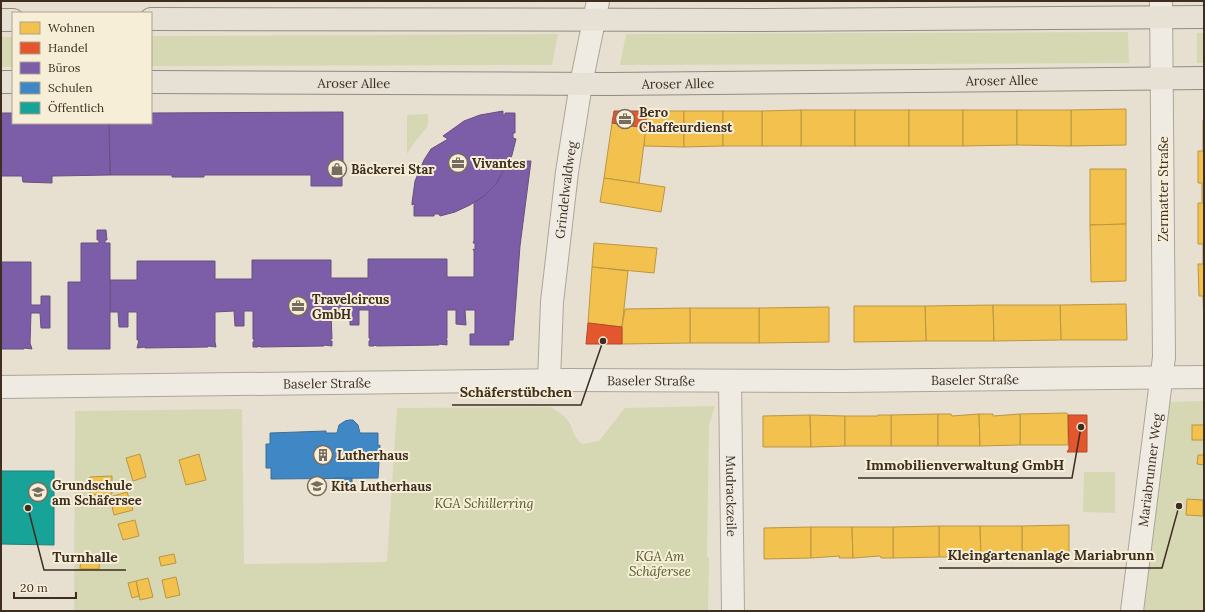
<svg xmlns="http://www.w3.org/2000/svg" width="1205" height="612" viewBox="0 0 1205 612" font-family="Lora,serif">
  <rect width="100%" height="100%" fill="#e7e0d1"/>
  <g fill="#d6d7b3">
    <polygon points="1128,32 1129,63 620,65 626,34"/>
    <rect x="1197" y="33" width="7" height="30"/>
    <polygon points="558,34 552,65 151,66 151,36"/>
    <rect x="1" y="37" width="12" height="30"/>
    <polygon points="428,114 428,126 414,143 407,154 407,115"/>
    <polygon points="1204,401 1204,611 1139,611 1170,402"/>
    <path d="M715,406L709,425L707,556L709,559L708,611H74L75,411L242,409L244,564L387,562L397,408L550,407C558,411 566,416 570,424C575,435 573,435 582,444L599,441L625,408Z"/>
    <polygon points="1084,472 1115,472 1115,513 1083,512"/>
  </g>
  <g fill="#f2c14e" stroke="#bc9540">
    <polygon points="1126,109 1126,145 1071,146 1071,110"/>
    <rect x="801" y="110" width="54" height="36"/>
    <polygon points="801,110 801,146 762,146 762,111"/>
    <rect x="855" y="110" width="54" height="36"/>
    <rect x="909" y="110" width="54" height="36"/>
    <polygon points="963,110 1017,110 1017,145 963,146"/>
    <polygon points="1017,110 1071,110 1071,146 1017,145"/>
    <polygon points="646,111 684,111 684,147 644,146"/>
    <polygon points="684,111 723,111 723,146 684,147"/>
    <rect x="723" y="111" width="39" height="35"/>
    <polygon points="1203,120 1204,120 1204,328 1203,296 1199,296 1198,264 1203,264 1203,244 1198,244 1198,203 1202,203 1202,183 1198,183 1198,151 1203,151"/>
    <polygon points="612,123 646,128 639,183 604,178"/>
    <polygon points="1090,169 1126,169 1126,224 1090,225"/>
    <polygon points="604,178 665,187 661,212 600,202"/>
    <polygon points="1126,224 1126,281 1091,282 1090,225"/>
    <polygon points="594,243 657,248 654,273 592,267"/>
    <polygon points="592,267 628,271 622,327 588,323"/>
    <polygon points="1126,304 1127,340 1061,340 1060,305"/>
    <polygon points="993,305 994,341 926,341 925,306"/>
    <polygon points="993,305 1060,305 1061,340 994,341"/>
    <polygon points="854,306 925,306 926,341 854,342"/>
    <polygon points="829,307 829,342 759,343 759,308"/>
    <rect x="690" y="308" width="69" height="35"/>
    <polygon points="690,308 690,343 622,344 622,327 625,309"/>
    <polygon points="1066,413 1068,414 1068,445 1020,445 1020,414"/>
    <polygon points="938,414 938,446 891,446 891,415"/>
    <polygon points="938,414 951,414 952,416 979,414 980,446 938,446"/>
    <polygon points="979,414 993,414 993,416 1020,414 1020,445 980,446"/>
    <polygon points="810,415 811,447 763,447 763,416"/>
    <polygon points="810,415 845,416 845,446 811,447"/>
    <polygon points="878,415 891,415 891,446 845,446 845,416 878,416"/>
    <rect x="1192" y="425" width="12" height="15"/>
    <polygon points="140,454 146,477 133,481 126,458"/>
    <polygon points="199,454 206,480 186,485 179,460"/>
    <polygon points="1198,455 1204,455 1204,465 1197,464"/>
    <polygon points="112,476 112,494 90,495 90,477"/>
    <polygon points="127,492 133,510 114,515 110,497"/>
    <polygon points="1187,499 1203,500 1203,516 1186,515"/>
    <polygon points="135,520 139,536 123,540 118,524"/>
    <polygon points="1069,525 1069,556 1022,557 1022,526"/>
    <polygon points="939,526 980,526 981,557 952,555 952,557 939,557"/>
    <polygon points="939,526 939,557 893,558 893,527"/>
    <polygon points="980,526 1022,526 1022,557 1005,557 1005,555 981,557"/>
    <polygon points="811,527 811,558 764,559 764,528"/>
    <polygon points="811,527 852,527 853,558 839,558 840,556 811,558"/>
    <polygon points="852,527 893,527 893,558 881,558 880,556 853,558"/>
    <polygon points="174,554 176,563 161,566 159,557"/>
    <polygon points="81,556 100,556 99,569 80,569"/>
    <polygon points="176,577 180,595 166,598 162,580"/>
    <polygon points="148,578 153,597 140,600 136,581"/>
    <polygon points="136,581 139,596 132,598 128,583"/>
  </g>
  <g fill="#e4572e" stroke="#b24b2a">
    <polygon points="614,111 646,111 646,128 612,123"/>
    <polygon points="588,323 622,327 622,344 586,344"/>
    <polygon points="1068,415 1087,415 1087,452 1067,452 1069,449"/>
  </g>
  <g fill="#7b5ea7" stroke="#68507e">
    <polygon points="503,111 503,115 505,115 505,113 515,113 515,133 513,133 513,138 516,139 512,155 507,167 496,184 484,196 470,205 455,212 440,216 439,214 434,214 434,216 414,216 414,206 415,206 415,204 412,205 412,203 415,181 424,160 431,149 448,139 443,136 464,121 480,115"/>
    <polygon points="343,112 343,175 342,175 342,186 311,186 311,175 204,175 204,177 172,177 172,175 110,175 109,123 151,123 151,113"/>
    <polygon points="1,113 13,113 13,123 109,123 110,175 54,176 52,176 52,183 23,182 22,176 1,176"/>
    <polygon points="509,161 531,161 520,246 513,340 509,340 509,345 470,345 470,334 475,334 475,310 465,310 466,325 456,324 456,310 447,310 447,338 446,340 447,340 447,345 439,344 439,345 377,346 374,345 374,346 369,346 369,341 370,341 370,338 369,338 369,310 359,310 359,325 350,325 350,310 331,311 332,339 330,339 330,341 332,341 332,346 324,345 324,346 261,347 258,346 258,347 253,347 253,342 254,342 254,339 253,339 253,311 244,311 244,326 235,326 234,311 215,312 215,342 216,347 208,346 208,347 145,348 145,347 137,348 139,340 137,340 137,312 128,312 128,327 119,327 118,312 110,312 110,280 137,280 137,261 215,261 215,279 252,279 252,260 331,260 331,278 368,278 368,259 447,259 447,277 474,277 474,251 473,249 475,250 475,243 473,243 474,241 474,203 484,196 496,184"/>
    <polygon points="97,230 106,230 107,240 105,240 105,243 110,243 110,349 68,349 68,282 81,282 81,243 99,243 99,240 97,240"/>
    <polygon points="1,262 31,262 31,305 41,305 41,296 50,296 50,328 41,328 40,313 31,313 30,343 32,349 24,348 24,349 1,349"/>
  </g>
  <g fill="#3f88c5" stroke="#3e6d94">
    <polygon points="349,420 353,420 358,425 360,433 378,433 378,446 380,445 378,478 271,479 271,468 266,468 266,444 270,444 270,433 326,431 326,433 337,433 339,425 345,421"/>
    <rect x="336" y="478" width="16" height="8"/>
  </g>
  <polygon fill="#17a398" stroke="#228074" points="1,471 54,471 54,545 1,544"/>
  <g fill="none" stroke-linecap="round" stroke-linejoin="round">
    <defs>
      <g id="minor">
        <path id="s1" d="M549,381L552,302L567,172L581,84L598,1"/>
        <path id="s2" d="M730,381L733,611"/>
        <path id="s3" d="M1,387L568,380L843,381L1204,377"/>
        <path id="s4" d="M1132,611L1164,357L1161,1"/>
      </g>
      <g id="major">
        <polyline points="151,19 759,20 1204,17"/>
        <polyline points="1,20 13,20"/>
        <polyline points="1,82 13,82"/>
        <path id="s5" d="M151,82L610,84L1204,78"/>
      </g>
    </defs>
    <use href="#minor" stroke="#ada599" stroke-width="24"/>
    <use href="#major" stroke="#928b80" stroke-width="24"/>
    <use href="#minor" stroke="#efebe3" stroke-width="22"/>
    <use href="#major" stroke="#e6e1d4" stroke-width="22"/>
  </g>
  <defs>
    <symbol id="office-ring" viewBox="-11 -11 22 22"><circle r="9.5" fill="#f7eed8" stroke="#786c5e" stroke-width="1.5"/><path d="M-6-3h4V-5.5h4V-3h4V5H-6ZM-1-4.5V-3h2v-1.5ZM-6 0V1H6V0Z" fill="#786c5e"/></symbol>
    <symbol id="shop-ring" viewBox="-11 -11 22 22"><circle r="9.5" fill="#f7eed8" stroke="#786c5e" stroke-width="1.5"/><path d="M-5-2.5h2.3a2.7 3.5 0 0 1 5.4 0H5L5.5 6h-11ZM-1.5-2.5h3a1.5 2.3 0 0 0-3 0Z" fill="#786c5e"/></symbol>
    <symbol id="building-ring" viewBox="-11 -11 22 22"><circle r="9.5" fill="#f7eed8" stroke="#786c5e" stroke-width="1.5"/><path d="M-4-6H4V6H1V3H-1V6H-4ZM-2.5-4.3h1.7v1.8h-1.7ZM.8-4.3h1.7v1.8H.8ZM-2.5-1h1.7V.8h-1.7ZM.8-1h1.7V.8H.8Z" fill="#786c5e"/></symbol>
    <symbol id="school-ring" viewBox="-11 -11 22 22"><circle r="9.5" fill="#f7eed8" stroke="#786c5e" stroke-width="1.5"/><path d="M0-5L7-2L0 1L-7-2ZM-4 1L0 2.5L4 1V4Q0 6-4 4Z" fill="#786c5e"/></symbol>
  </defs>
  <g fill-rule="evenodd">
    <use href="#office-ring" x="614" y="108" width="22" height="22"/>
    <use href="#office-ring" x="447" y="152" width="22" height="22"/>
    <use href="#shop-ring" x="326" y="158" width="22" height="22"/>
    <use href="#office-ring" x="287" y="295" width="22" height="22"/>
    <use href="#building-ring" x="312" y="444" width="22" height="22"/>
    <use href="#school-ring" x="306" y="475" width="22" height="22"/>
    <use href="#school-ring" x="27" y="481" width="22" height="22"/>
  </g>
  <g text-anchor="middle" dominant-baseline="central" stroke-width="4" stroke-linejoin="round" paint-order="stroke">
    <g font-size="13" fill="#3d2e20" stroke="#f7eed8">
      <text stroke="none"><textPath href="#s5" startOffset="851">Aroser Allee</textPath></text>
      <text stroke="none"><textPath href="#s5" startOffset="203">Aroser Allee</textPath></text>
      <text stroke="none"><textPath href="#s5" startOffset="527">Aroser Allee</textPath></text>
      <text transform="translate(1163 189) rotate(-90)">Zermatter Straße</text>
      <text stroke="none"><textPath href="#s1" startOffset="192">Grindelwaldweg</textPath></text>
      <text stroke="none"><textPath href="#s3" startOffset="974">Baseler Straße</textPath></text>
      <text stroke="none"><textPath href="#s3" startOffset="650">Baseler Straße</textPath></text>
      <text stroke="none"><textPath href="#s3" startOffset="326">Baseler Straße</textPath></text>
      <text stroke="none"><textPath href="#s4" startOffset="142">Mariabrunner Weg</textPath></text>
      <text stroke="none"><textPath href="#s2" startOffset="115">Mudrackzeile</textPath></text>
    </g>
    <g font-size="13" font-weight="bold" fill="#3d2e20" stroke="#f7eed8" text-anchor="start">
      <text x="639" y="112">Bero<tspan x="639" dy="15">Chaffeurdienst</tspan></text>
      <text x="472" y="163">Vivantes</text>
      <text x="351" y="169">Bäckerei Star</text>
      <text x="312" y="299">Travelcircus<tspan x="312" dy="15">GmbH</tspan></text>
      <text x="337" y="455">Lutherhaus</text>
      <text x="52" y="485">Grundschule<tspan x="52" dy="15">am Schäfersee</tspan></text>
      <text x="331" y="486">Kita Lutherhaus</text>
    </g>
    <g font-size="13" font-style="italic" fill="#4d5a26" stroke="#f7eed8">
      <text x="484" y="503">KGA Schillerring</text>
      <text x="660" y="556">KGA Am<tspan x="660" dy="15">Schäfersee</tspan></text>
    </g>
  </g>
  <path fill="none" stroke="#3d2e20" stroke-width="1.5" d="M603 341L581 405H452M1081 427L1072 478H858M1179 506L1162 568H939M28 508L44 570H126"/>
  <g fill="#3d2e20" stroke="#f7eed8" stroke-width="1.5">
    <circle cx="603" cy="341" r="4"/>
    <circle cx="1081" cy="427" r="4"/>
    <circle cx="1179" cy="506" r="4"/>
    <circle cx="28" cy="508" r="4"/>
  </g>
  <g font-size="14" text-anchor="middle" font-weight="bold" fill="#3d2e20" stroke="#f7eed8" stroke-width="4" stroke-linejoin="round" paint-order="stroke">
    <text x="516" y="397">Schäferstübchen</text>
    <text x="965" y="470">Immobilienverwaltung GmbH</text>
    <text x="1051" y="560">Kleingartenanlage Mariabrunn</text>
    <text x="85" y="562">Turnhalle</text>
  </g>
  <rect width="1205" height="612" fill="none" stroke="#3d2e20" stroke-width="4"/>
  <rect x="12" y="12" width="140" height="112" fill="#f7eed8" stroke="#ada18e"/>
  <rect x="20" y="22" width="20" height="12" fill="#f2c14e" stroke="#ada18e"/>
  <text x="48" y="32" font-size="12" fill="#3d2e20">Wohnen</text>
  <rect x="20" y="42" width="20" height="12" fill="#e4572e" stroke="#ada18e"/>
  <text x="48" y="52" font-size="12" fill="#3d2e20">Handel</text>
  <rect x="20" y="62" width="20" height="12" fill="#7b5ea7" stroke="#ada18e"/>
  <text x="48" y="72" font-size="12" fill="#3d2e20">Büros</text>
  <rect x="20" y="82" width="20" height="12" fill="#3f88c5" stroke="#ada18e"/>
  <text x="48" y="92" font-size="12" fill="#3d2e20">Schulen</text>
  <rect x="20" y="102" width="20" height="12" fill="#17a398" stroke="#ada18e"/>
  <text x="48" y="112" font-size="12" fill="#3d2e20">Öffentlich</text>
  <path d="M14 592v6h62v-6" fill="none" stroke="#3d2e20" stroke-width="2"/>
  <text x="20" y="592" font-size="12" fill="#3d2e20" stroke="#f7eed8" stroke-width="3" paint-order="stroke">20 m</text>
</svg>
